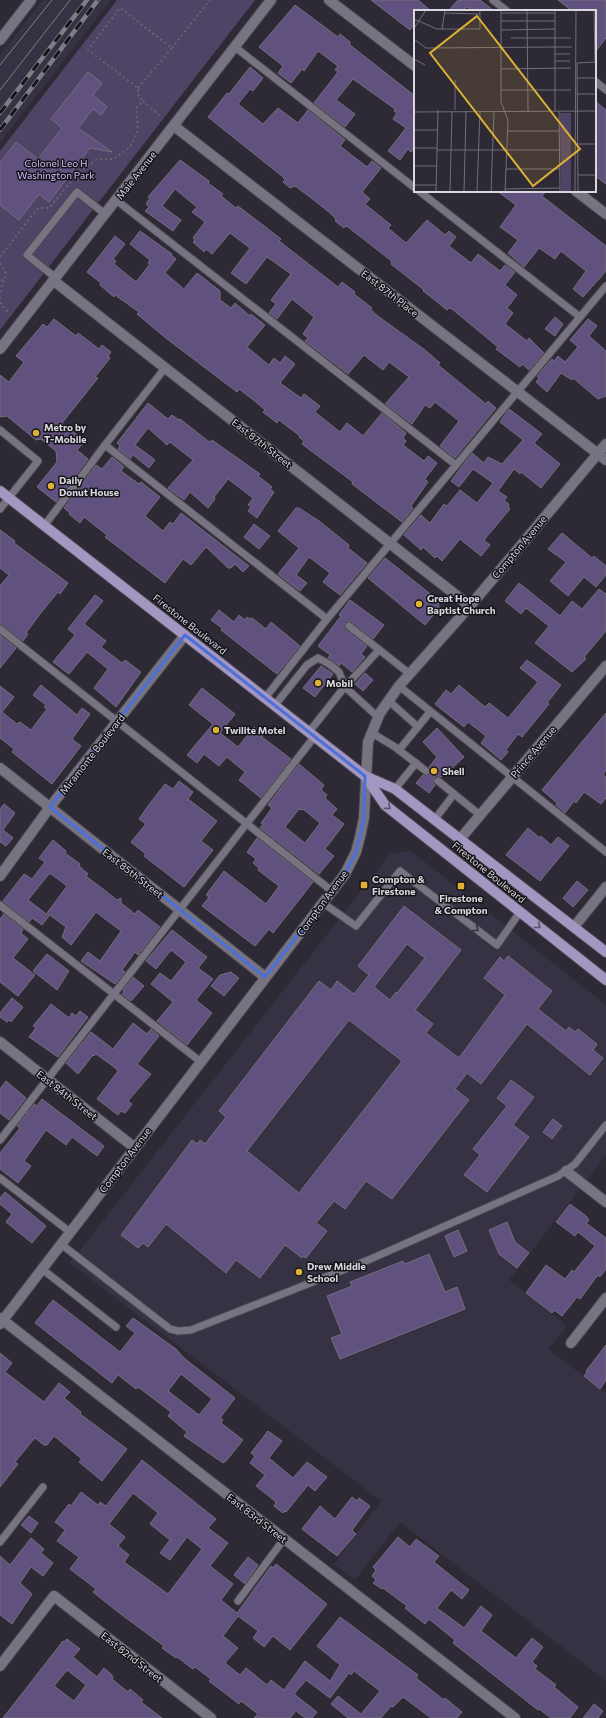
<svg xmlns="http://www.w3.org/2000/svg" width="606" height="1718" viewBox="0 0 606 1718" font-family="Commissioner,sans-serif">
  <rect width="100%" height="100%" fill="#2d2935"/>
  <g fill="#373243">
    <polygon points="43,0 111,0 0,143 0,55"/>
    <polygon points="411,851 606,1005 606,1155 509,1280 567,1326 548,1349 606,1393 606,1681 400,1522 355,1580 334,1564 381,1501 70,1263 390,854"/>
  </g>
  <polygon fill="#4f4466" points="117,0 255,0 0,330 0,151"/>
  <g fill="#60517f" stroke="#736f7d" fill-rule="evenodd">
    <polygon points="371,0 418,0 431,11 415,11 415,24 410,30"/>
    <polygon points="458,0 480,0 494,11 472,11 467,7 463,11 448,11"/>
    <polygon points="558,0 606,0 606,38 595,52 595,11 572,11"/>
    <polygon points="295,5 338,37 340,34 350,42 350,45 415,96 415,147 411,152 408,149 400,160 388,151 406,128 393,119 397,113 394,111 395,109 353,79 336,100 355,114 345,127 314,103 338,72 335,70 338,66 318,51 304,71 302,69 291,83 278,73 283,66 259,47"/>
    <polygon points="250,67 263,78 253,91 250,89 238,104 263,124 278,108 298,123 308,110 345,140 340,146 367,167 372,161 381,168 362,192 370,199 365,204 391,225 388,228 406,243 427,220 445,235 449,231 456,237 449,246 471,263 478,254 500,271 505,265 515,272 505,285 517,295 507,308 513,313 505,324 527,341 529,338 544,353 529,370 522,364 520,367 496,349 498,347 452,309 449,308 447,310 431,297 423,291 424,290 391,264 392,262 389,259 348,227 346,226 344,228 335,221 336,219 330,213 310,197 295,186 290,188 283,182 285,180 283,177 208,117 227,93 229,94"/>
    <polygon points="88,72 102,83 93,95 107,107 101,115 93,109 78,128 112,152 90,148 49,202 39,194 19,220 0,205 0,163 16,142 38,159 62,128 51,119"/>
    <polygon points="595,101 606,110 606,184 595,176"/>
    <polygon points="180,160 209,181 208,183 223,194 221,196 236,208 238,206 281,239 279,241 338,287 342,282 355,292 354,294 372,308 370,309 379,317 425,350 440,363 438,365 486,404 488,401 496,408 455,458 440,446 459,421 435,402 430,408 425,405 412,424 385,404 409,377 389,362 383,370 364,355 348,374 305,341 308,338 303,334 314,317 292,299 277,319 269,313 276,304 271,300 291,274 267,257 246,284 231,273 250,248 230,233 212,254 206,249 204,252 193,242 195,240 193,238 205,222 192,212 197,207 175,189 162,206 181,220 173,231 145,211 149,207 146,204 150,198 148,197"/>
    <polygon points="497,191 546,191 542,196 606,246 606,271 583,297 573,289 586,271 561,251 555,259 539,248 524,267 508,253 518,240 500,227 516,205"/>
    <polygon points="140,231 172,254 171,255 176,259 165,273 184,289 197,273 220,291 220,300 231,308 235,303 250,316 251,314 265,325 247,347 269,365 274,358 280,363 285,356 295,364 280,383 301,398 304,394 320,406 315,412 340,432 347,423 363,436 382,413 406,433 403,438 406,441 403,445 424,461 428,456 437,463 425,479 428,482 411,506 413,508 402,522 352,484 353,482 302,444 304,441 299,437 300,436 279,420 277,423 263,412 265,410 256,402 239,389 237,392 167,339 137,314 139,312 115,295 114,297 100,285 101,283 87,272 115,236 125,244 113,259 116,261 114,264 136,282 150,264 148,263 150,260 130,244"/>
    <polygon points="555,317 563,324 555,336 545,329"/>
    <polygon points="54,319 76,336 78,333 99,349 102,345 111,352 108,356 110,358 95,377 98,378 62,423 85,441 77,450 88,459 56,502 37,487 57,462 56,451 41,439 36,440 7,416 0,417 0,375 9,382 24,362 16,356 43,324 47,327"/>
    <polygon points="588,319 597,326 589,336 606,351 606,396 598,399 573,378 572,380 561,373 547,392 536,382 539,378 537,376 552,359 554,361 558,356 565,362 578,347 570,340"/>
    <polygon points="148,403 168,419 172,415 179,420 180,419 208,441 210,442 212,440 260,474 258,476 272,487 270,489 274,492 257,518 248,511 251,507 248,505 253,498 228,479 214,497 215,499 208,508 190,492 184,500 168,488 193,460 170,442 167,445 148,428 135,445 155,460 149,468 133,455 130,459 118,449 120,446 117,443"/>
    <polygon points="509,409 542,434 534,443 560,464 541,488 521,472 520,474 514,469 498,491 507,497 504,501 509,504 508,507 510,509 484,540 490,545 481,556 460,539 442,561 437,556 435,558 423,547 421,550 404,535 421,515 430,523 444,504 447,506 460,490 477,503 493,483 473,469 459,487 451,481 472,453 484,463 488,457 502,464 523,440 500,422"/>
    <polygon points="112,457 124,467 121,471 139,484 141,482 160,497 145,516 163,531 170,522 173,524 181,513 249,566 243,572 235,564 231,568 228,568 206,547 191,565 183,559 165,583 105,537 107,535 84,517 80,523 69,514 70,513 64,508 96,465 102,469"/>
    <polygon points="296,508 299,508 319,521 349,545 348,548 367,563 340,595 323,582 330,573 309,557 296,575 307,583 300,591 278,574 299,548 278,531"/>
    <polygon points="254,524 270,536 259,549 244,537"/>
    <polygon points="0,530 15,541 14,543 68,583 60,594 58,592 40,614 26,633 28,634 23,641 0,624 0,586 9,575 0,568"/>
    <polygon points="562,533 592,558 594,556 606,566 606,575 596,587 584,577 568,596 550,581 566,562 548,549"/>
    <polygon points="385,558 438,600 439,608 425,625 368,578"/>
    <polygon points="519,583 560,616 572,601 582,609 599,589 606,594 606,631 584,657 586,659 572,672 535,643 549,626 526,608 521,614 505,601"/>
    <polygon points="95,595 103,601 84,624 106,641 101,647 122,663 125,660 141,672 116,707 94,688 108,669 87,652 69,674 53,662 75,635 68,629"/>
    <polygon points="350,600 384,625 373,639 352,622 348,621 345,623 346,630 367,646 361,654 365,657 352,672 341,663 339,666 328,658 330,655 318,646 341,616 339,615"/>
    <polygon points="219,610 234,622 239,615 245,620 247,617 250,619 252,618 266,629 271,622 300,646 277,674 221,630 222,628 211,620"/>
    <polygon points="0,635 16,648 0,668"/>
    <polygon points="527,660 561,685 547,703 549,704 522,737 518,734 506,750 508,752 501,760 481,743 486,736 468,722 464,727 435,704 446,690 451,694 459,685 485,707 489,703 508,718 538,682 520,668"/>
    <polygon points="321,666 333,674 315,697 303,688"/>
    <polygon points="365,673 373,680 363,691 355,684"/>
    <polygon points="41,685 77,715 82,708 90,714 72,739 81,746 52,784 12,752 14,749 0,738 0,686 14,697 2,712 17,724 20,722 31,730 47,709 44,707 46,705 33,695"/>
    <polygon points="202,688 235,714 220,733 238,747 254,727 263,735 262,737 291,759 261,798 239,780 245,772 227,757 219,766 204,754 197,763 187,755 213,724 189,705"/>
    <polygon points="606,713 606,770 603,775 606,777 606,798 601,804 584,792 576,803 574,801 565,813 556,805 557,803 542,790"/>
    <polygon points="437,728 464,757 450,770 448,769 441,777 434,778 433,781 435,785 429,793 416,783 423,775 430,774 431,771 429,767 437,757 423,742"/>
    <path d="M299,764L324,785L321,790L327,795L325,798L337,809L332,815L344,824L325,849L334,856L319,874L260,828L263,824L261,823L272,808L268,805ZM299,809L302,810L303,809L320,823L305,843L285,827Z"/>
    <polygon points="179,781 193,792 188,799 217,821 201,841 213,850 184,887 144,856 146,854 131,842 146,824 139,819 148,806 165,784 173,789"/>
    <polygon points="4,804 15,813 3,830 13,838 6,846 0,842 0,809"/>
    <polygon points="528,828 540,838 541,836 551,845 558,837 569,846 540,881 506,855"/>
    <polygon points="257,838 313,882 273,933 269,929 255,946 202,906 209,897 206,895 224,871 266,904 279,886 258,870 259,868 253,863 256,859 247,852"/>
    <polygon points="53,840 66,851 65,853 80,864 79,866 88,874 86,876 117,900 121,898 121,903 135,914 138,910 160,927 138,955 135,952 122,970 125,972 115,984 81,961 88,952 100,961 121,931 96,912 71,945 62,937 66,927 47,913 67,886 51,874 49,874 28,900 49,916 42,925 32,918 29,922 3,901 24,874 32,879 45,862 39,858"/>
    <polygon points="577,881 588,890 573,907 563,898"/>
    <path d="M404,906L461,950L415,1010L433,1024L426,1033L459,1058L505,995L484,978L500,957L504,961L508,956L552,991L538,1009L566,1031L569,1027L575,1032L578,1029L597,1044L593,1050L603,1058L590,1075L527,1024L481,1084L467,1073L455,1089L469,1100L392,1199L366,1181L345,1209L334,1201L316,1223L327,1231L306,1258L303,1256L302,1258L285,1245L260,1278L236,1260L226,1273L166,1224L148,1247L143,1243L138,1248L121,1235L192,1140L197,1144L200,1140L205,1144L226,1117L219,1111L319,981L331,990L337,981L354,994L369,975L358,966ZM407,944L425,958L397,993L396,992L390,1000L374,987ZM349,1020L402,1061L299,1193L247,1151Z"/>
    <polygon points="4,914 23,929 21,933 28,939 13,958 35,975 18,996 0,982 0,919"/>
    <polygon points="172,930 207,957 198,968 213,979 196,1000 212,1013 187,1045 157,1021 173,1002 151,984 160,973 171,981 186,962 171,950 156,969 146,961"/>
    <polygon points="47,954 69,971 57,990 33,971"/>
    <polygon points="231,972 239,978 224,996 211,986 220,975"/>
    <polygon points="133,977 144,986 131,1001 122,994 124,992 123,990"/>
    <polygon points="12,998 23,1007 11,1022 9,1020 7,1022 0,1017 0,1013"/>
    <polygon points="51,1004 69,1018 72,1013 76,1016 80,1011 88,1017 58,1057 29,1037 36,1028 33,1026"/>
    <polygon points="133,1023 147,1034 151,1029 159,1036 137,1064 151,1074 128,1101 132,1104 125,1113 121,1111 118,1115 97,1099 118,1071 114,1067 96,1054 94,1056 93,1055 78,1074 66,1063 91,1032 113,1049"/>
    <polygon points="511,1080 534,1097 513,1125 529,1137 487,1192 464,1175 480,1155 473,1149 507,1106 497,1098"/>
    <polygon points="6,1081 26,1098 9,1120 0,1113 0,1089"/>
    <polygon points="42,1099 104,1146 97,1156 72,1137 66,1145 46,1130 24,1161 31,1166 18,1183 0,1169 0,1153 20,1128 17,1126 34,1104 37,1106"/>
    <polygon points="553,1119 562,1126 552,1139 543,1132"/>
    <polygon points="5,1192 46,1226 32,1243 6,1222 12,1214 0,1204 0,1198"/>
    <polygon points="570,1204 586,1216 589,1220 586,1223 606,1238 606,1269 600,1277 598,1275 580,1299 577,1297 562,1316 554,1310 552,1313 526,1293 546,1265 565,1279 572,1270 574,1272 595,1246 578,1232 575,1236 556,1222"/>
    <polygon points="507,1222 515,1242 529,1253 517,1268 499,1254 489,1230"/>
    <polygon points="458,1230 467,1251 454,1257 445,1236"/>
    <polygon points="429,1254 445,1292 457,1287 465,1309 340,1359 331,1338 342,1334 327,1296 352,1286 350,1282 403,1261 405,1264"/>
    <path d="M53,1300L120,1352L135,1333L126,1326L133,1318L176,1349L184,1358L235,1398L220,1418L223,1420L221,1423L243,1440L226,1461L223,1463L184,1436L187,1432L168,1416L171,1412L138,1387L136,1389L118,1375L112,1383L35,1323ZM181,1374L212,1399L199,1415L168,1391Z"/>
    <polygon points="606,1345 606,1380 600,1389 584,1376 587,1372 586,1371"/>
    <polygon points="0,1353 12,1363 5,1372 44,1402 59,1383 70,1392 64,1398 81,1412 80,1414 127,1449 102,1481 79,1462 82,1459 54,1436 47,1445 44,1445 35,1438 34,1439 15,1462 18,1464 0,1487"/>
    <polygon points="268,1431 282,1441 269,1458 293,1478 307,1462 327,1477 315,1491 308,1485 286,1512 285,1511 283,1513 274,1506 276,1503 275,1501 256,1486 265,1475 250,1463 255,1456 251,1453"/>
    <path d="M142,1460L216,1519L208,1528L228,1543L210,1566L233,1584L221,1600L237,1613L271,1566L273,1568L276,1564L327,1604L290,1650L273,1636L264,1647L253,1638L258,1631L238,1616L223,1636L238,1648L225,1663L240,1675L246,1668L267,1685L271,1680L284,1690L305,1661L330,1681L340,1665L317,1646L340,1617L418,1675L416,1678L444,1700L445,1698L462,1712L457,1718H431L403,1697L393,1707L391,1706L381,1718H348L331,1704L338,1696L361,1714L380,1691L354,1671L351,1675L349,1673L330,1698L306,1680L294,1694L317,1712L312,1718H305L296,1711L290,1718H254L258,1714L241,1701L239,1704L209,1681L211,1679L195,1667L193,1669L177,1657L176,1658L162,1648L164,1646L118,1612L93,1592L96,1589L70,1569L79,1557L57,1541L65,1530L55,1522L69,1504L71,1506L81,1492L98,1505L100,1502L106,1506ZM133,1493L158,1513L150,1524L170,1540L160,1553L170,1560L187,1537L202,1549L168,1594L124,1562L129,1555L118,1546L125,1537L109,1524Z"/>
    <polygon points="352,1497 357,1501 359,1498 370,1506 352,1530 356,1534 337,1556 302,1529 320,1506 335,1519"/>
    <polygon points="29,1516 38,1523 31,1533 21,1525"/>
    <polygon points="398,1537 410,1547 416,1539 439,1556 434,1562 469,1590 462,1599 451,1590 437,1608 464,1628 481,1606 492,1615 481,1631 516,1658 532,1638 543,1647 532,1662 537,1666 535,1669 556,1685 554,1687 578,1707 570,1718 551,1718 539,1709 538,1710 453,1643 455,1640 429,1619 425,1624 405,1608 407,1606 383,1588 382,1589 373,1583 376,1580 372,1576 376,1570 373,1567"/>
    <polygon points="31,1538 44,1549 41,1553 53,1563 43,1576 31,1567 20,1583 32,1594 12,1624 0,1615 0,1556 10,1565"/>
    <polygon points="248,1557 258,1565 245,1584 234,1575"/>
    <path d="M67,1639L80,1649L73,1657L97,1677L104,1668L111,1674L113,1677L112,1679L128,1692L130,1689L143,1700L141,1702L162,1718H3L63,1641L64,1642ZM67,1670L86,1685L74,1701L54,1686Z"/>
    <polygon points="594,1704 603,1711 598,1718 583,1718"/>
  </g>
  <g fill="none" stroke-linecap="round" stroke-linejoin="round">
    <defs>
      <g id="lane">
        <polyline points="493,0 507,11"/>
        <polyline points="235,47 415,188"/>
        <polyline points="595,81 606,90"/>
        <polyline points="419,191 580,317"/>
        <polyline points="116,200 456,465"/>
        <polyline points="56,278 27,255 77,192 105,214"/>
        <polyline points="0,430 38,461 0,509"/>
        <polyline points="105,445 327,619"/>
        <polyline points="44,526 105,445 165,368"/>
        <polyline points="349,626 410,674"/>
        <polyline points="0,629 332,891"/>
        <polyline points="399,686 606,852"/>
        <polyline points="265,698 327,619 606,286"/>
        <polyline points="389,701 418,727"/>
        <polyline points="275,705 307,665 318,658 329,664 339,672 345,687 378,717"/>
        <polyline points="309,732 343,689 379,650"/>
        <polyline points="372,733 395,747 426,771"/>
        <polyline points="399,750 430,712"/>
        <polyline points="438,781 480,815"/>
        <polyline points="395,789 416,763"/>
        <polyline points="435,819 454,794"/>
        <polyline points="323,903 356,926 400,871 497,945 520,912"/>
        <polyline points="0,905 201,1062"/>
        <polyline points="0,1140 315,736"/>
        <polyline points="0,1178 70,1232"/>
        <polyline points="61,1244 170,1329 178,1331 191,1330 366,1261 558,1176 575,1164 606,1125"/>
        <polyline points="42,1269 116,1327"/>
        <polyline points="0,1542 43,1487"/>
        <polyline points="238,1601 284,1539"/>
      </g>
      <g id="street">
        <polyline points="329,0 415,66"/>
        <polyline points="174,126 606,460"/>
        <polyline points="576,191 606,214"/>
        <polyline points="54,281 470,606"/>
        <polyline points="0,768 265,977"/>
        <polyline points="460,839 606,666"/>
        <polyline points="0,876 50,807 185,635"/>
        <polyline points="574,927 606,887"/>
        <polyline points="0,1042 135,1148"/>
        <polyline points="566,1171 606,1202"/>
        <polyline points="0,1318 515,1718"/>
        <polyline points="571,1343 606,1298"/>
        <polyline points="0,1666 54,1596 211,1718"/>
      </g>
      <g id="secondary">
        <polyline points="0,40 31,0"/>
        <polyline points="0,349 271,0"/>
        <polyline points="0,1324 345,874 356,852 360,837 364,818 368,742 380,713 399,686 470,606 606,444"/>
      </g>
      <g id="primary">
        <polyline points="0,491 365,776 395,789 606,952"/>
        <polyline points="365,776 385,805 606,980"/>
      </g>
    </defs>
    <use href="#lane" stroke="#48454f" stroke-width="9"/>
    <use href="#street" stroke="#48454f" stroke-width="12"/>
    <use href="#secondary" stroke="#48454f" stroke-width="12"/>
    <use href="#primary" stroke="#48454f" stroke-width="12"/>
    <g stroke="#68646f" stroke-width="2" stroke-dasharray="2 3" stroke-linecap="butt">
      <polyline points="172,48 210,0"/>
      <polyline points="138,88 172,48 120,8 88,50 138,88 139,97 143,101"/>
      <polyline points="0,257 38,208 49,208 79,172 97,159 114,159 130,147 138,130 136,108 143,101 161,117"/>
      <polyline points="0,263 6,273 4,280 0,280"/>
      <polyline points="0,292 4,280"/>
      <polyline points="0,297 1,304 9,313"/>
    </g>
    <use href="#lane" stroke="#777380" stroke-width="7"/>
    <use href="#street" stroke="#777380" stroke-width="10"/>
    <use href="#secondary" stroke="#777380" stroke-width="10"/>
    <use href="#primary" stroke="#a396c1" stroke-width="10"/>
    <g stroke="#7f7c85" stroke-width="1">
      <polyline points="0,65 52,0"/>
      <polyline points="0,90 70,0"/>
    </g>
    <defs>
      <g id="rail">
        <polyline points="0,113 87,0"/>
        <polyline points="0,130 98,0"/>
      </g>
    </defs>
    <use href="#rail" stroke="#7f7c85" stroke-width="4.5"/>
    <use href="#rail" stroke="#141318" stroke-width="3" stroke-dasharray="9" stroke-linecap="butt"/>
  </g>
  <defs><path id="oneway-chevron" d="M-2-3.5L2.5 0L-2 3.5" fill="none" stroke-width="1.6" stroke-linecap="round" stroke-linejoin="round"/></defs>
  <g stroke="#5c546c">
    <use href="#oneway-chevron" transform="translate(388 807) rotate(42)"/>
    <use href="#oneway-chevron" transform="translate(538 926) rotate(38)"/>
  </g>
  <use stroke="#37353c" href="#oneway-chevron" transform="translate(476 929) rotate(37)"/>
  <path fill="none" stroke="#4c70da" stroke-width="3" stroke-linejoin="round" d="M185,635L365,776L364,818L356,852L345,874L265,977L50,807Z"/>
  <g fill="#ddb133" stroke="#141318" stroke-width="1.5">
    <circle cx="36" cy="433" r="4"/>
    <circle cx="51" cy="486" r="4"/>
    <circle cx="419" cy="604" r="4"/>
    <circle cx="318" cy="683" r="4"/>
    <circle cx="216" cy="730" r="4"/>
    <circle cx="434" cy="771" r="4"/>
    <rect x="360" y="881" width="8" height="8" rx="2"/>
    <rect x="457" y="882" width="8" height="8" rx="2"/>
    <circle cx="299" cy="1272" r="4"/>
  </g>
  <g text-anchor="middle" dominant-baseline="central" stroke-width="3" stroke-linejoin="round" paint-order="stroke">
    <g font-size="10" fill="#d0bef9" stroke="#141318">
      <text x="56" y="163">Colonel Leo H<tspan x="56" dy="12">Washington Park</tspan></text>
    </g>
    <g font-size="10" fill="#dad8df" stroke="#141318">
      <text transform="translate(136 175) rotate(-52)">Maie Avenue</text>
      <text transform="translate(390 293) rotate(38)">East 87th Place</text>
      <text transform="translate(262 443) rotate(38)">East 87th Street</text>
      <text transform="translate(519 547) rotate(-50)">Compton Avenue</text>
      <text transform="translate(190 624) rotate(38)">Firestone Boulevard</text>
      <text transform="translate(533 752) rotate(-50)">Prince Avenue</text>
      <text transform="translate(92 754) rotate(-52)">Miramonte Boulevard</text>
      <text transform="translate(489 872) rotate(39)">Firestone Boulevard</text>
      <text transform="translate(133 873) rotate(38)">East 85th Street</text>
      <text transform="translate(322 903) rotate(-54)">Compton Avenue</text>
      <text transform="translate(67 1095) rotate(38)">East 84th Street</text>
      <text transform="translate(125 1160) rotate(-53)">Compton Avenue</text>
      <text transform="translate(257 1518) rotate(38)">East 83rd Street</text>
      <text transform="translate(132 1657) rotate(38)">East 82nd Street</text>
    </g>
    <g font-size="10" font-weight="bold" fill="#dad8df" stroke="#141318" text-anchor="start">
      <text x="44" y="427">Metro by<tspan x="44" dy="12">T-Mobile</tspan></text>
      <text x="59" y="480">Daily<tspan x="59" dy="12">Donut House</tspan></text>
      <text x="427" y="598">Great Hope<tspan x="427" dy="12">Baptist Church</tspan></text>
      <text x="326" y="683">Mobil</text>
      <text x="224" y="730">Twilite Motel</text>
      <text x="442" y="771">Shell</text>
      <text x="372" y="879">Compton &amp;<tspan x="372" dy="12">Firestone</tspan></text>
      <text x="461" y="898" text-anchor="middle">Firestone<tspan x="461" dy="12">&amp; Compton</tspan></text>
      <text x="307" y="1266">Drew Middle<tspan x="307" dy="12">School</tspan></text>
    </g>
  </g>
  <g transform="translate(414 10)">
    <rect width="182" height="182" fill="#2d2935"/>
    <path d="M146,103H157V182H147Z" fill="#4f4466"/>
    <path fill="none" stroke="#726f79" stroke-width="1" d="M87,0V92L94,110L91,182M113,0L114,101M141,0V101M180,0L181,52M30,3L66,4M87,3H141M0,9L23,19H66V0M87,11H141M0,18L12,0M28,19L31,0M87,20L141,19M97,28H157M0,29L12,38L141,37M141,37H158M141,44H156M0,49L11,55M141,51H156M87,59L157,58M163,68H182M41,70V100M87,80H157M163,84H182M145,101L146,182M0,102L182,101M0,120H24M93,121H145M164,134H182M0,138H23M23,140H145M0,156H23M92,159H145M164,165H182M0,175H22M91,179L146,178M22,182L24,100M36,182L38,102M50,182L52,102M63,182L66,102M77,182L80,102M161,182L162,0M164,182L163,53L182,52"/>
    <path fill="#ddb133" fill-opacity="0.15" stroke="#ddb133" stroke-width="2" d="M63,6L166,139L119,176L16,43Z"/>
    <rect width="182" height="182" fill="none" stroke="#dad8df" stroke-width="2"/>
  </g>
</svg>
